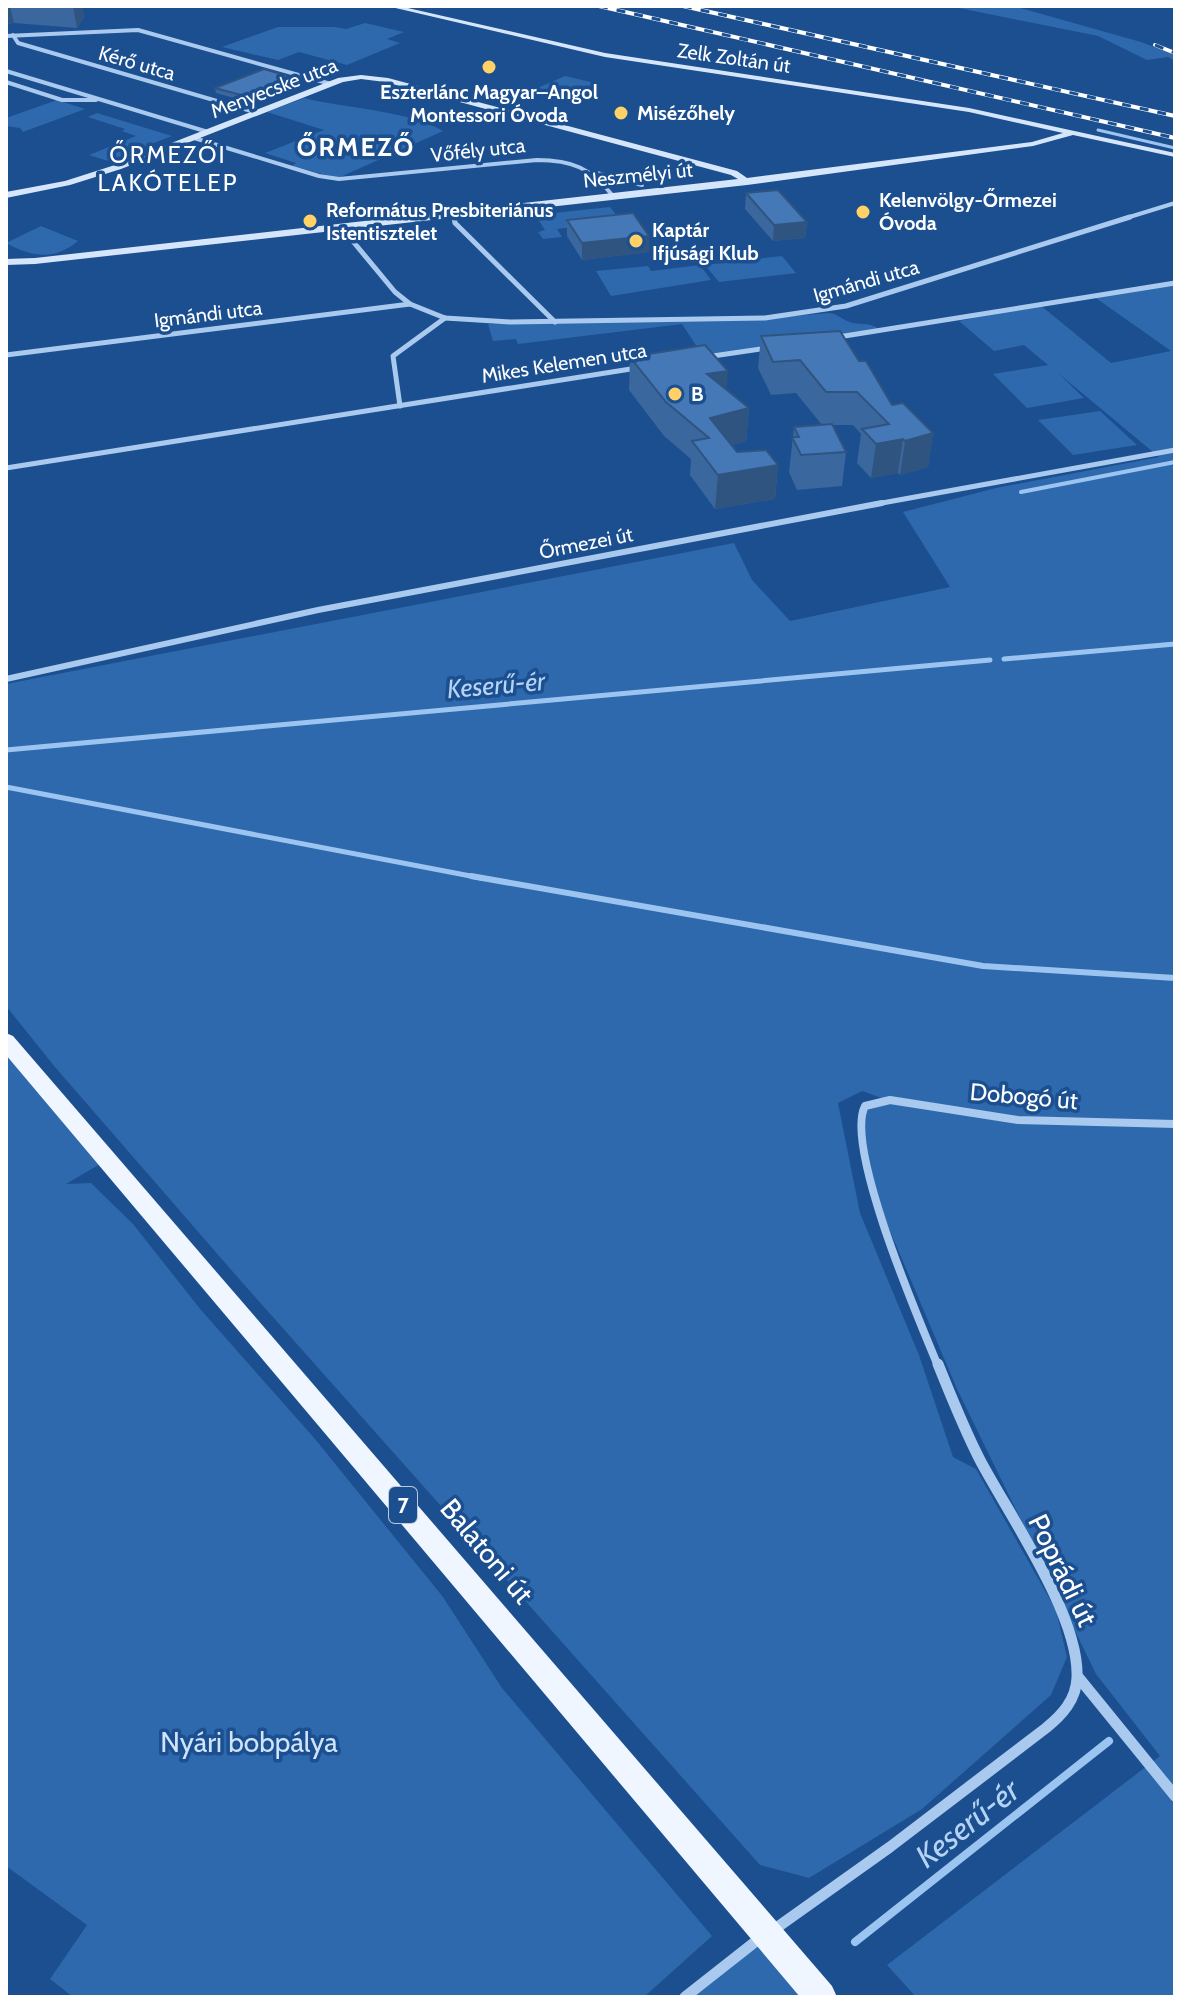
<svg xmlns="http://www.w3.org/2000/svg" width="1181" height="2003" viewBox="0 0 1181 2003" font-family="Cabin,sans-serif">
  <rect width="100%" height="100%" fill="#1b4f8f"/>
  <g fill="#2e69ad">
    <polygon points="949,6 1013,6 1141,42 1175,55 1175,61 1168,57 1147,60 1098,36"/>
    <polygon points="365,23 404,32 387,39 400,43 347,65 299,52 278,60 222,47 278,27 335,27 346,29"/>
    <polygon points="565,76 599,84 560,102 526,93"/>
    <path d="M304,98C342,108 412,111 443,131L338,178L292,166L296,163L265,153L324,130L267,112Z"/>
    <polygon points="57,100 85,109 23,132 20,128 6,126 6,118"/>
    <polygon points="97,113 172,136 108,161 89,155 136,136 122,131 125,129 88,117"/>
    <polygon points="610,207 621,221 557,229 562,237 543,239 538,232 545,230 535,215"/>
    <path d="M41,226L78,241C54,261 32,257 6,243Z"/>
    <polygon points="782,256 796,273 719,282 705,265"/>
    <polygon points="700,265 711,280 611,296 596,271 648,266 651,271"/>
    <polygon points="1175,283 1175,1997 916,1997 887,1965 1160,1756 1096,1674 957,1389 871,1186 859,1135 858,1117 863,1108 887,1100 862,1091 838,1103 860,1213 919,1355 953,1457 976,1469 1056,1610 1067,1657 1051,1695 922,1809 809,1878 760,1865 233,1272 55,1067 6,1006 6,684 734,543 752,580 790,621 950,587 903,512 996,488 1159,457 1058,373 1084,398 1027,408 993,374 1048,365 1024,345 994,351 959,321 1040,305 1111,363 1171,351 1093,296"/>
    <path d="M828,313C838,313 843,321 853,323C863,325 869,322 879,329L703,356L682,324L518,344L516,339L493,341L488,324L762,319Z"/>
    <polygon points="1100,411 1137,445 1073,455 1038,420"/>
    <polygon points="6,1041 107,1160 66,1184 91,1183 133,1224 201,1310 315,1439 443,1597 502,1688 712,1936 644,1997 73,1997 50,1979 87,1925 6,1866"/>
    <polygon points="767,1934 821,1997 685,1997"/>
  </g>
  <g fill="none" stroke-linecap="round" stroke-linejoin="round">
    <polyline stroke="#9cc4f0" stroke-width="3" points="1098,130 1175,148"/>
    <polyline stroke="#9cc4f0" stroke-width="4" points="1021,492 1175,462"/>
    <g stroke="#9cc4f0" stroke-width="5">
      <polyline points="1004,659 1175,644"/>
      <polyline points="6,750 990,660"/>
      <polyline points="6,787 481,878"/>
    </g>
    <polyline stroke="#9cc4f0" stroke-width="6" points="471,876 983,966 1175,978"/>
    <polyline stroke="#9cc4f0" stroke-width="8" points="855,1942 1109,1741"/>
    <g stroke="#a9c9ee" stroke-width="4">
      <polyline points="13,35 18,43 258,113"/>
      <polyline points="6,36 138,30 331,84"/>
      <polyline points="6,71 208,132"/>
      <polyline points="6,82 62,100 96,100"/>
      <path d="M194,138L319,176L339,179L537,160C572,160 591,168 613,196"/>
      <polyline points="597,173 642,185"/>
      <polyline points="454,214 455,219"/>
      <polyline points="1123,219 1175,203"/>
    </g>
    <g stroke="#a9c9ee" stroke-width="5">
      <polyline points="454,217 455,223 555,322"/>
      <polyline points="359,225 350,235 351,239 395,292 410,304 445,318 510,322 765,318 846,306 1130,217"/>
      <polyline points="832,338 1175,283"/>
      <polyline points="6,355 410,304"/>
      <polyline points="706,357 768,348"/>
      <polyline points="400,406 393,356 445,318"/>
      <polyline points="6,468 637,368"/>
      <polyline points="871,505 1175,450"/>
    </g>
    <polyline stroke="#a9c9ee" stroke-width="6" points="6,679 318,610 882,503"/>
    <path stroke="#a9c9ee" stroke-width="8" d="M938,1366C919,1320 844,1146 865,1106L890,1100L1018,1120L1175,1124"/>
    <g stroke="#a9c9ee" stroke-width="11">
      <polyline points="1079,1678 1175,1796"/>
      <path d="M772,1931L890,1847L1046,1728C1062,1715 1076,1700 1077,1678C1080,1616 1009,1515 980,1460C964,1429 951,1396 938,1364"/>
      <polyline points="685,1997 760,1938"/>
    </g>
    <polygon fill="#d6e6fa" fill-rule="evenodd" points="387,6 399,6 605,53 969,108 1175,153 1175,157 1073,135 1033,146 747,185 35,264 6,265 6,259 35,258 738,179 731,175 385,82 361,79 343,82 121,169 70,185 6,198 6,192 65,181 115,165 338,78 361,75 388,78 737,171 747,178 1032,142 1063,133 969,112 605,57"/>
    <polygon fill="#f0f6ff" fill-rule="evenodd" points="6,1033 13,1036 832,1986 837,1997 800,1997 6,1055"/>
    <defs>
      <g id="rail">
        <polyline points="599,6 1175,138"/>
        <polyline points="683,6 1175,116"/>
        <polyline points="1155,45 1175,53"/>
      </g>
    </defs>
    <use href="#rail" stroke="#fff" stroke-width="4"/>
    <use href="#rail" stroke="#1b4f8f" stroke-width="3" stroke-dasharray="9" stroke-linecap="butt"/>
  </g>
  <g fill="#3a679d">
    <polygon points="6,6 82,6 84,17 77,28 14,23 6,24"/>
    <polygon points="301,80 301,85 252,103 216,93 215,88"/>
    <polygon points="746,193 807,222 805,238 773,241 745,209"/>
    <polygon points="567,220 649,236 649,252 582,260 567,236"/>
    <polygon points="761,336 859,361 892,405 933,433 928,467 900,475 898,473 871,478 857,463 861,434 853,425 832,425 846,452 842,486 797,490 789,472 794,427 822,425 796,393 771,395 758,368"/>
    <polygon points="630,357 727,390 749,408 746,441 732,445 737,452 778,465 775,499 715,509 690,475 691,459 664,436 629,390"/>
  </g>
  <g fill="#305480">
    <polygon points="6,6 10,6 14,23 6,24"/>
    <polygon points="73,6 82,6 84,17 77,28"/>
    <polygon points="301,80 301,85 252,103 252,98"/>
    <polygon points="807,222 805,238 773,241 774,225"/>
    <polygon points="649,236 649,252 582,260 582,243"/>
    <polygon points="728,371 726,404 707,374"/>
    <polygon points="749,408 746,441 708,452 710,418"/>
    <polygon points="933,433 928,467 900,475 905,441"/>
    <polygon points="903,439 898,473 871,478 876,444"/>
    <polygon points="778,465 775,499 715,509 718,475"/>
  </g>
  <g fill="#4478b7" stroke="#305480" stroke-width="2">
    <polygon points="264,69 301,80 252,98 215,88"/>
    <polygon points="778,190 807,222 774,225 746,193"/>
    <polygon points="633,213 649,236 582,243 567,220"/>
    <polygon points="840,331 859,361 866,361 892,405 903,403 933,433 905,441 903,439 876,444 862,429 889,424 857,392 826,392 800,360 773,362 761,336"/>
    <polygon points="705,345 728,371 707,374 749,408 710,418 737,452 766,450 778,465 718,475 692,441 709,438 666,402 630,357"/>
    <polygon points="832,424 846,452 801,455 792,437 799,437 794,427"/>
  </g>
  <g fill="#ffd166" stroke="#1b4f8f" stroke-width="3">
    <circle cx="489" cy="67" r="8"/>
    <circle cx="621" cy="113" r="8"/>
    <circle cx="863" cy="212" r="8"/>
    <circle cx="310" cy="221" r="8"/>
    <circle cx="636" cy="241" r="8"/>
    <circle cx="675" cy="394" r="8"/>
  </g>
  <g text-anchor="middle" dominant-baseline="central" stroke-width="7" stroke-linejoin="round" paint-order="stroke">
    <g font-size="20" fill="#fff" stroke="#1b4f8f">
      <text transform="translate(734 58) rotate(8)">Zelk Zoltán út</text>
      <text transform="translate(137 63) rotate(16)">Kérő utca</text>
      <text transform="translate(274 88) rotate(-21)">Menyecske utca</text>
      <text transform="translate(478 150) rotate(-6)">Vőfély utca</text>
      <text transform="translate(638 175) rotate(-6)">Neszmélyi út</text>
      <text transform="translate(866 281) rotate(-16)">Igmándi utca</text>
      <text transform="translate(208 314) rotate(-7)">Igmándi utca</text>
      <text transform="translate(564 363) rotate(-9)">Mikes Kelemen utca</text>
      <text transform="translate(586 543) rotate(-11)">Őrmezei út</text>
    </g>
    <g font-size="20" font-weight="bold" fill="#fff" stroke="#1b4f8f" text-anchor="start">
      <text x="489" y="92" text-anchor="middle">Eszterlánc Magyar–Angol<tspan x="489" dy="23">Montessori Óvoda</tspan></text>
      <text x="637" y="113">Misézőhely</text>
      <text x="879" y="200">Kelenvölgy-Őrmezei<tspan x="879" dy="23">Óvoda</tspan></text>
      <text x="326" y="210">Református Presbiteriánus<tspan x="326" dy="23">Istentisztelet</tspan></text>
      <text x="652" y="230">Kaptár<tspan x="652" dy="23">Ifjúsági Klub</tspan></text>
      <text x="691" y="394">B</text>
    </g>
    <rect fill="#1b4f8f" stroke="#bbcadd" stroke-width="2" x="389" y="1487" width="28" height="36" rx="6"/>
    <g font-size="22" font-weight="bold" fill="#fff">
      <text x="403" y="1505">7</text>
    </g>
    <g font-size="24" letter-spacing="2" fill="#fff" stroke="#1b4f8f">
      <text x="168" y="154">ŐRMEZŐI<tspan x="168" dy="28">LAKÓTELEP</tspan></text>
    </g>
    <g font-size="24" fill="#fff" stroke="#1b4f8f">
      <text transform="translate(1024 1096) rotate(5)">Dobogó út</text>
    </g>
    <g font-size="26" font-weight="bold" letter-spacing="2" fill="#fff" stroke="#1b4f8f">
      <text x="356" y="147">ŐRMEZŐ</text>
    </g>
    <g font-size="26" font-style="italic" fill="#b5d3f5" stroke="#1b4f8f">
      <text transform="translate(496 685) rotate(-5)">Keserű-ér</text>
    </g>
    <g font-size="28" fill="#fff" stroke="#1b4f8f">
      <text transform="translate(487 1551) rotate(50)">Balatoni út</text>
      <text transform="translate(1063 1570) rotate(64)">Poprádi út</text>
    </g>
    <g font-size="28" fill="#cfe3fa" stroke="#1b4f8f">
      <text x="249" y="1742">Nyári bobpálya</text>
    </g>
    <g font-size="32" font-style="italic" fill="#b5d3f5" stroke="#1b4f8f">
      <text transform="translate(967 1823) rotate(-38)">Keserű-ér</text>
    </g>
  </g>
  <rect width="1181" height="2003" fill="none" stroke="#ffffff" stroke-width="16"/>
</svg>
